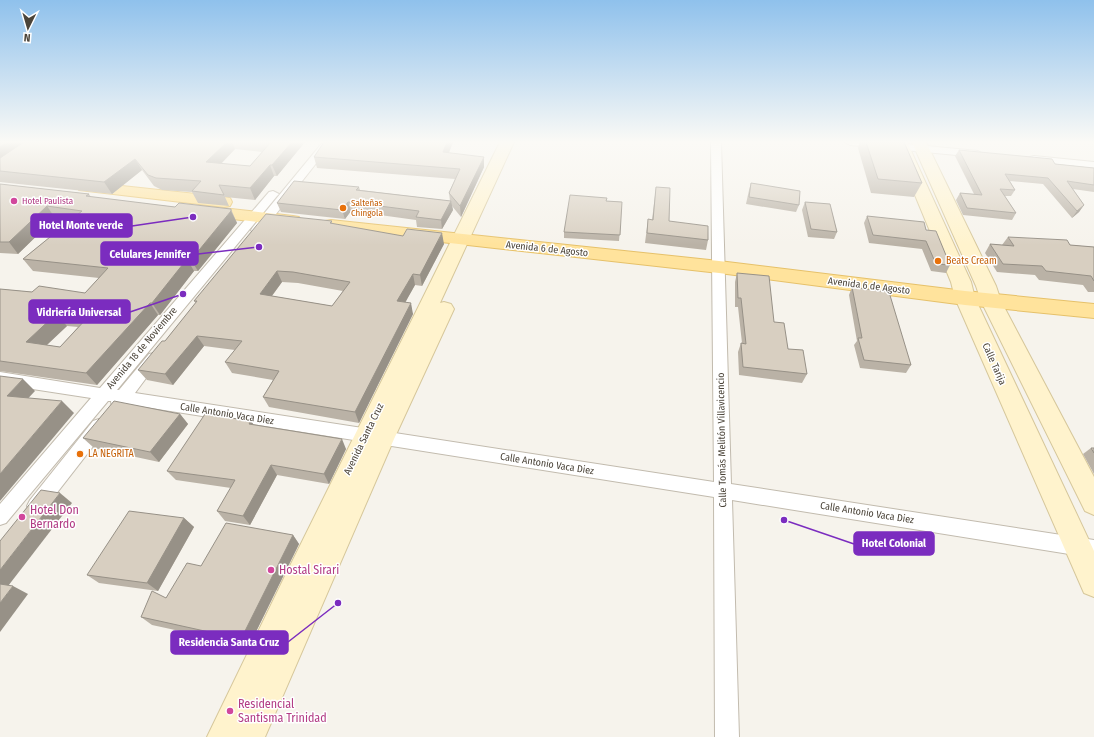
<svg xmlns="http://www.w3.org/2000/svg" width="1094" height="737" viewBox="0 0 1094 737" font-family="'Fira Sans Condensed',sans-serif">
  <rect width="100%" height="100%" fill="#f6f3ec"/>
  <g fill="none" stroke-linecap="round" stroke-linejoin="round">
    <defs>
      <g id="street">
        <polygon points="323,142 333,142 261,233 253,233 251,230 253,227"/>
        <path d="M711,142H721L731,484L1094,540V558L732,500L739,737H715L714,497L126,404C122,409 119,409 112,407L111,401H108L6,523L0,525V504L91,398L0,384V372L100,388L269,192L273,191L279,194L277,196L117,390H119L149,354L154,353L159,354L161,358L135,393L714,482Z"/>
        <polygon points="845,142 885,142 978,151 983,154 978,157 850,145"/>
        <polygon points="1034,156 1094,162 1094,168 1030,161 1029,159 1030,157"/>
        <polygon points="99,419 105,421 107,426 105,431 42,512 36,514 30,512 27,506 30,500 93,421"/>
      </g>
      <g id="secondary">
        <polygon points="500,142 514,142 440,303 444,302 451,304 454,309 394,439 265,737 207,737 284,578"/>
        <polygon points="893,142 907,142 971,282 975,298 1094,551 1094,597 1084,593 955,298 951,282"/>
        <polygon points="912,142 926,142 996,286 1001,301 1094,477 1094,515 1085,511 981,301 976,286"/>
      </g>
      <g id="primary">
        <polygon points="85,182 224,197 230,198 232,202 230,206 224,207 79,190 77,187 79,184"/>
        <polygon points="204,206 293,216 299,217 302,221 299,225 293,226 198,215 196,211 198,207"/>
        <polygon points="331,220 719,261 965,291 1094,304 1094,318 965,305 719,273 325,229 322,225 325,221"/>
      </g>
    </defs>
    <use href="#street" stroke="#c2bbae" stroke-width="2"/>
    <use href="#secondary" stroke="#d6c79b" stroke-width="2"/>
    <use href="#primary" stroke="#e6c16a" stroke-width="2"/>
    <use href="#street" fill="#fff" fill-rule="evenodd"/>
    <use href="#secondary" fill="#fff3cd" fill-rule="evenodd"/>
    <use href="#primary" fill="#ffe39c" fill-rule="evenodd"/>
  </g>
  <g fill="#bab2a6" fill-rule="evenodd">
    <path d="M0,142H305L277,176H274L255,200L225,197L229,206L198,203L192,192L162,190L154,186L142,170L112,194L0,182ZM235,149L262,152L250,166L221,164Z"/>
    <polygon points="324,142 453,142 449,153 484,167 461,217 452,206 453,210 442,229 417,227 416,220 351,211 345,219 281,212 277,203 359,187 360,190 450,201 449,193 455,179 317,168 314,157"/>
    <polygon points="860,142 904,142 922,183 914,197 871,193 858,148"/>
    <polygon points="959,150 1055,164 1094,168 1094,192 1073,189 1084,205 1079,212 1072,218 1043,184 1010,181 1015,190 1011,196 1005,196 1016,213 1012,220 963,215 956,200 960,193 974,194 955,156"/>
    <polygon points="751,183 799,205 796,212 746,204 749,190"/>
    <path d="M0,184L89,194L91,197L175,207L231,209L237,223L198,271H194L160,315H158L97,385L0,371V289L32,292L85,293L99,278L33,271L23,259L71,220L55,218L18,254L0,253ZM67,326L78,327L60,347L47,345Z"/>
    <polygon points="656,187 669,221 708,240 706,250 645,243 648,219 652,220"/>
    <polygon points="606,201 622,202 619,241 564,238 564,232"/>
    <polygon points="805,202 837,232 834,239 808,237 802,210"/>
    <polygon points="867,216 926,230 950,265 946,273 931,271 922,249 869,243 864,223"/>
    <path d="M332,221V224L444,244L422,286L415,285L405,302L413,314L359,423L269,407L263,397L273,380L232,373L225,362L235,350L204,346L173,385L147,380L138,370L165,341L196,303L194,301ZM282,282L298,283L343,291L332,306L272,296Z"/>
    <polygon points="1008,237 1070,245 1094,247 1094,292 1088,292 1083,285 1039,280 1035,275 997,272 985,253 990,244 1002,245"/>
    <polygon points="737,273 774,322 788,349 807,374 802,383 739,375 738,352 741,343 742,343 738,307 735,307 735,282"/>
    <polygon points="852,287 911,365 906,373 860,368 854,345 857,341 849,295"/>
    <polygon points="180,414 188,424 159,462 94,448 83,438"/>
    <polygon points="251,421 254,425 346,449 329,484 277,475 250,525 225,521 217,511 231,488 176,480 167,471"/>
    <polygon points="1091,448 1094,448 1094,474 1083,454"/>
    <polygon points="184,518 194,527 158,591 99,583 87,575"/>
    <polygon points="293,535 299,544 249,646 152,625 141,617 166,598 201,566"/>
  </g>
  <g fill="#979187">
    <polygon points="7,142 31,142 0,164 0,147"/>
    <polygon points="227,142 232,142 235,149 211,174 206,162"/>
    <polygon points="292,142 305,142 277,176 272,165"/>
    <polygon points="447,142 453,142 445,162 443,152"/>
    <polygon points="484,157 484,167 461,217 460,206"/>
    <polygon points="135,159 142,170 112,194 104,182"/>
    <polygon points="270,165 274,176 255,200 250,188"/>
    <polygon points="451,201 453,210 442,229 441,220"/>
    <polygon points="348,202 351,211 345,219 342,210"/>
    <polygon points="1084,205 1079,212 1072,218 1077,211"/>
    <polygon points="47,206 55,218 18,254 9,242"/>
    <polygon points="231,211 237,223 198,271 191,260"/>
    <polygon points="442,233 444,244 422,286 420,275"/>
    <polygon points="187,259 194,271 160,315 152,303"/>
    <polygon points="277,271 282,282 265,305 260,294"/>
    <polygon points="413,274 415,285 400,312 397,301"/>
    <polygon points="150,303 158,315 97,385 86,373"/>
    <polygon points="411,303 413,314 359,423 355,412"/>
    <polygon points="56,314 67,326 37,354 26,342"/>
    <polygon points="197,336 204,346 173,385 165,374"/>
    <polygon points="23,379 35,391 20,407 7,396"/>
    <polygon points="62,401 74,413 0,501 0,474"/>
    <polygon points="180,414 188,424 159,462 150,452"/>
    <polygon points="251,421 258,431 249,424"/>
    <polygon points="342,439 346,449 329,484 324,474"/>
    <polygon points="271,465 277,475 250,525 243,516"/>
    <polygon points="60,493 72,503 5,590 0,587 0,570"/>
    <polygon points="184,518 194,527 158,591 147,583"/>
    <polygon points="293,535 299,544 249,646 241,639"/>
    <polygon points="13,586 28,594 0,632 0,603"/>
  </g>
  <g fill="#d8cfc1" stroke="#979187" fill-rule="evenodd">
    <polygon points="0,142 7,142 0,147"/>
    <polygon points="24,142 227,142 206,162 250,166 271,142 292,142 272,165 270,165 250,188 219,185 224,195 192,191 201,181 156,178 148,175 135,159 104,182 0,171 0,158"/>
    <polygon points="324,142 447,142 443,152 484,157 460,206 449,193 460,169 314,157"/>
    <polygon points="866,142 904,142 922,183 878,179"/>
    <polygon points="959,150 1052,159 1055,164 1094,168 1094,185 1067,181 1084,205 1077,211 1048,178 1005,174 1015,190 1000,189 1016,213 967,208 960,193 982,195"/>
    <polygon points="294,181 359,187 356,190 451,201 441,220 416,217 419,211 348,202 342,210 277,203"/>
    <polygon points="751,183 800,191 799,205 749,197"/>
    <path d="M0,184L89,194L86,196L175,207L179,203L231,209V211L191,260L187,259L152,303H150L86,373L0,361V289L32,292L39,286L85,293L108,268L23,259L82,211L47,206L9,242H0ZM56,314L88,317L60,347L26,342Z"/>
    <polygon points="656,187 670,188 669,221 708,226 708,240 647,233 648,219 653,220"/>
    <polygon points="570,195 607,198 606,201 622,202 620,235 564,232"/>
    <polygon points="805,202 830,204 837,232 811,229"/>
    <path d="M266,214L332,221L330,223L403,236L407,229L442,233L420,275L413,274L397,301L411,303L355,412L263,397L279,371L225,362L242,341L197,336L165,374L138,370L162,341H165L197,301H194ZM277,271L293,272L350,282L332,306L260,294Z"/>
    <polygon points="867,216 924,222 926,230 936,231 950,265 936,264 926,241 873,235"/>
    <polygon points="1008,237 1067,240 1070,245 1094,247 1094,281 1091,276 1046,271 1042,266 1003,264 990,244 1014,246"/>
    <polygon points="737,273 769,276 774,322 784,323 788,349 803,350 807,374 743,367 741,343 746,344 741,298 738,298"/>
    <polygon points="852,287 889,292 911,365 864,360 858,338 862,338"/>
    <polygon points="0,376 23,379 7,396 62,401 0,474"/>
    <polygon points="114,401 180,414 150,452 83,438"/>
    <polygon points="205,414 251,421 249,424 342,439 324,474 271,465 243,516 217,511 235,480 167,471"/>
    <polygon points="1091,448 1094,448 1094,453"/>
    <polygon points="41,490 60,493 0,570 0,541"/>
    <polygon points="129,511 184,518 147,583 87,575"/>
    <polygon points="226,523 293,535 241,639 141,617 152,591 166,598 187,563 201,566"/>
    <polygon points="0,584 13,586 0,603"/>
  </g>
  <linearGradient id="sky" x2="0" y2="1"><stop stop-color="#8fc1ec"/><stop offset="0.58" stop-color="#fbfaf6"/><stop offset="1" stop-color="#fbfaf6" stop-opacity="0"/></linearGradient>
  <rect width="1094" height="245" fill="url(#sky)"/>
  <g fill="#d1479c" stroke="#fff" stroke-width="1.5">
    <circle cx="14" cy="201" r="4"/>
    <circle cx="22" cy="517" r="4"/>
    <circle cx="271" cy="570" r="4"/>
    <circle cx="230" cy="711" r="4"/>
  </g>
  <g fill="#e8710a" stroke="#fff" stroke-width="1.5">
    <circle cx="343" cy="208" r="4"/>
    <circle cx="938" cy="261" r="4"/>
    <circle cx="80" cy="454" r="4"/>
  </g>
  <g text-anchor="middle" dominant-baseline="central" stroke-width="3" stroke-linejoin="round" paint-order="stroke">
    <g font-size="9" fill="#b23c85" stroke="#fff" text-anchor="start">
      <text x="22" y="201">Hotel Paulista</text>
    </g>
    <g font-size="9" fill="#c56008" stroke="#fff" text-anchor="start">
      <text x="351" y="203">Salteñas<tspan x="351" dy="10">Chingola</tspan></text>
    </g>
    <g font-size="10" fill="#4b4439" stroke="#fff">
      <text transform="translate(547 249) rotate(6)">Avenida 6 de Agosto</text>
      <text transform="translate(869 286) rotate(7)">Avenida 6 de Agosto</text>
      <text transform="translate(142 348) rotate(-50)">Avenida 18 de Noviembre</text>
      <text transform="translate(994 364) rotate(66)">Calle Tarija</text>
      <text transform="translate(227 414) rotate(9)">Calle Antonio Vaca Diez</text>
      <text transform="translate(364 439) rotate(-64)">Avenida Santa Cruz</text>
      <text transform="translate(722 440) rotate(-91)">Calle Tomás Melitón Villavicencio</text>
      <text transform="translate(547 464) rotate(9)">Calle Antonio Vaca Diez</text>
      <text transform="translate(867 513) rotate(9)">Calle Antonio Vaca Diez</text>
    </g>
    <g font-size="10" fill="#c56008" stroke="#fff" text-anchor="start">
      <text x="946" y="261">Beats Cream</text>
      <text x="88" y="454">LA NEGRITA</text>
    </g>
    <g font-size="12" fill="#b23c85" stroke="#fff" text-anchor="start">
      <text x="30" y="510">Hotel Don<tspan x="30" dy="14">Bernardo</tspan></text>
      <text x="279" y="570">Hostal Sirari</text>
      <text x="238" y="704">Residencial<tspan x="238" dy="14">Santisma Trinidad</tspan></text>
    </g>
  </g>
  <path fill="none" stroke="#7b2cbf" stroke-width="1.5" d="M193 217L132 226M259 247L198 254M183 294L130 312M784 520L854 544M338 603L288 642"/>
  <g fill="#7b2cbf" stroke="#fff" stroke-width="1.5">
    <circle cx="193" cy="217" r="4"/>
    <circle cx="259" cy="247" r="4"/>
    <circle cx="183" cy="294" r="4"/>
    <circle cx="784" cy="520" r="4"/>
    <circle cx="338" cy="603" r="4"/>
  </g>
  <g fill="#7b2cbf" stroke="#7b2cbf" stroke-width="1.5">
    <rect x="31" y="214" width="101" height="23" rx="4"/>
    <rect x="101" y="242" width="97" height="23" rx="4"/>
    <rect x="29" y="300" width="101" height="23" rx="4"/>
    <rect x="854" y="532" width="80" height="23" rx="4"/>
    <rect x="171" y="631" width="117" height="23" rx="4"/>
  </g>
  <g font-size="11" text-anchor="middle" font-weight="bold" fill="#fff">
    <text x="81" y="229">Hotel Monte verde</text>
    <text x="150" y="258">Celulares Jennifer</text>
    <text x="79" y="316">Vidriería Universal</text>
    <text x="894" y="547">Hotel Colonial</text>
    <text x="229" y="646">Residencia Santa Cruz</text>
  </g>
  <g transform="translate(28 28) rotate(185)" stroke="#ffffff" stroke-width="3" paint-order="stroke">
  <path d="M0-3L7 15L0 10L-7 15Z" fill="#4b4439"/>
  <text y="-6" font-size="11" font-weight="bold" text-anchor="middle" fill="#4b4439">N</text>
  </g>
</svg>
